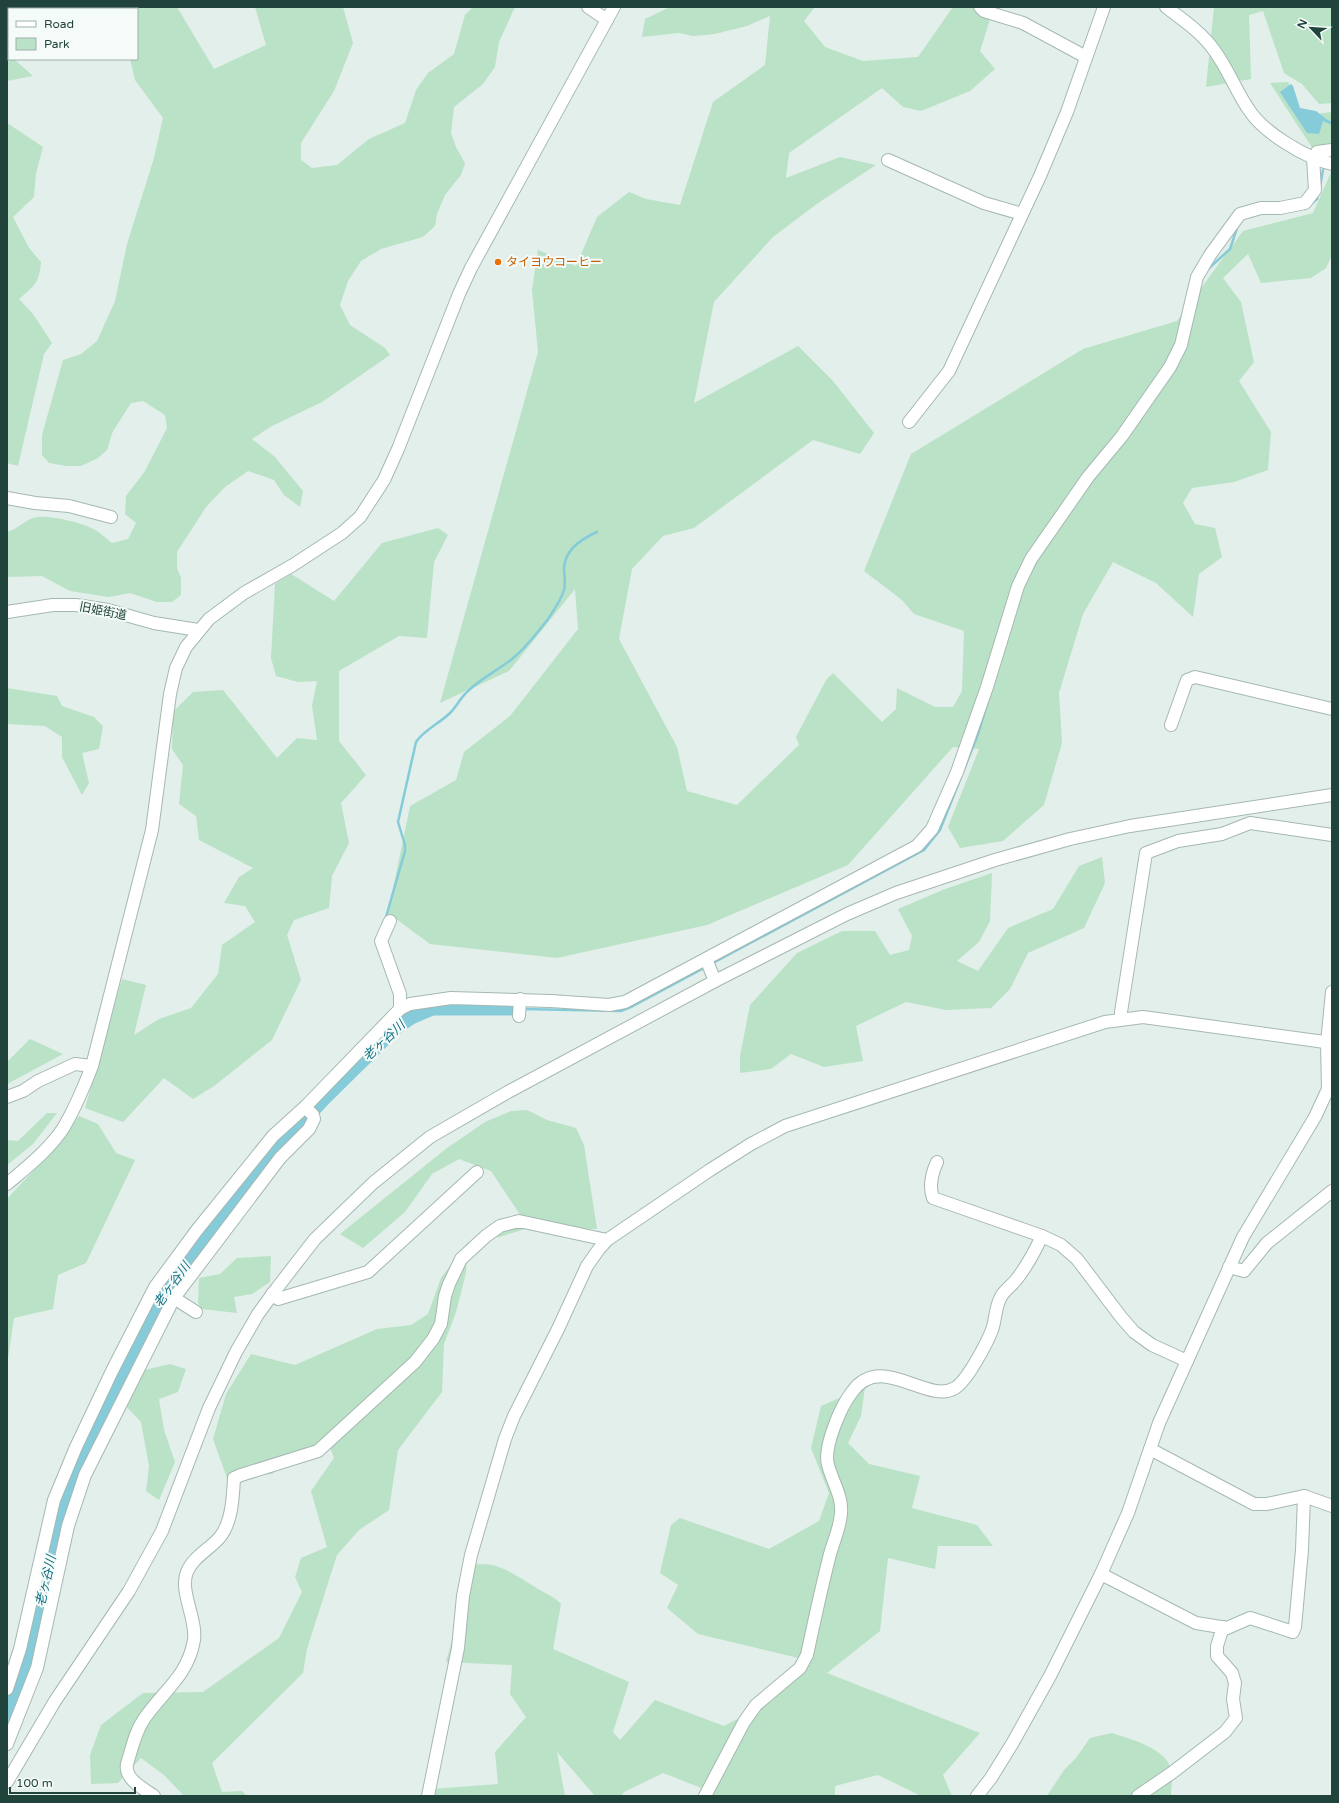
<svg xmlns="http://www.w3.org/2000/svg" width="1339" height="1803" viewBox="0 0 1339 1803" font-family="'Varela Round','Noto Sans JP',sans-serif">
  <rect width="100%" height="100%" fill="#e3efea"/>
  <g fill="#bae2c6">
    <path d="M94,7H177L214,69L266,45L255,7H343L353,43L334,91L301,143V160L312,168L337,165L369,139L405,123L416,90L428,73L454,54L465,15L473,7H515L499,42L495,67L483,84L454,107L451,133L456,147L465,163L461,175L445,195L437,214L435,226L423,237L381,249L361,261L348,281L340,305L350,325L385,348L390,355L322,402L270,427L252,439L275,457L303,491L300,507L284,495L274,480L248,471L225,487L206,507L177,552V568L181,578V595L172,602H157L130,593L109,597L70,591L42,576L7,577V532C18,529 26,519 37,517C49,515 85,523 95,530C101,533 107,539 112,543L128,539L136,523L125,514L126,496L145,471L167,428L165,415L143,401L131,403L113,431L107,450L98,458L81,466H66L49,463L42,455V435L63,360L81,354L97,341L115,301L127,244L154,158L163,118L135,80L130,59H137V9H92Z"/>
    <polygon points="670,7 815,7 804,21 825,47 863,61 918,57 953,7 994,7 980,51 995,69 970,91 921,111 903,107 882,88 789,153 786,178 840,157 876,165 818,203 773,237 714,302 694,403 798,346 833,381 874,433 860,454 813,440 694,528 663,536 632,569 619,639 677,747 687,791 737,805 799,745 796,737 826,680 833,673 882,722 896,709 897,688 935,707 953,707 962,691 964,631 914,614 902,600 864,571 911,454 1083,349 1177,321 1243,231 1313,213 1332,170 1332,255 1326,268 1311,278 1261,283 1248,254 1223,278 1241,302 1254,362 1239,381 1271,432 1268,470 1234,482 1192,488 1183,503 1195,524 1215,528 1222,557 1199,574 1193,617 1156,583 1113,562 1083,614 1059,693 1062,743 1044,805 1003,841 960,848 948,827 979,749 953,747 848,865 707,925 557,958 430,944 388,913 410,806 456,780 464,752 510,716 578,629 575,589 509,671 440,703 538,352 532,290 538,250 576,266 597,217 629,192 646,199 680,205 713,102 765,65 770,16 747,26 715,34 693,36 679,33 642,37 645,19"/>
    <polygon points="1214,7 1332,7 1332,103 1319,104 1302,84 1284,73 1263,11 1249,15 1251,79 1206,87"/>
    <polygon points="7,53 9,55 9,59 14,59 33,76 7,81"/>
    <polygon points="1288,82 1299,108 1305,115 1332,112 1332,149 1313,149 1270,83"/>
    <path d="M7,123L43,147L36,173L34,197L13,217L29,248L41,262C39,284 34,286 19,299L33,314L52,343L44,354L18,466L7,463Z"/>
    <polygon points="438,528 448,535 434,562 427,638 399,636 339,671 339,741 366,775 341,803 349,843 332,876 329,908 294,920 287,935 301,980 272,1040 214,1086 193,1099 164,1078 123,1122 85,1108 122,979 146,985 134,1035 159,1019 191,1008 218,974 222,945 255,922 245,906 224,903 239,877 253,868 199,840 196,816 179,804 183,765 172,749 173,712 193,692 223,690 277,758 297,738 317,740 312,706 317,681 298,682 276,676 271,658 275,584 291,574 334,601 382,543"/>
    <polygon points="7,688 57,696 62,706 94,717 103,726 99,749 82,753 89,783 82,795 62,757 62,737 45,726 7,724"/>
    <polygon points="1102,857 1105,883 1084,928 1028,953 1010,989 991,1008 946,1010 906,1002 856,1026 863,1061 824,1067 791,1054 771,1069 740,1073 740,1056 750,1005 797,953 842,931 875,931 890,955 909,950 912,936 898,909 945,889 992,873 990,921 979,942 957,961 978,971 1008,928 1053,909 1079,866"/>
    <polygon points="30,1039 63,1054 9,1083 7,1086 7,1062"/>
    <polygon points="527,1110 547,1120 576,1128 584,1145 597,1229 532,1227 496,1238 521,1216 491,1171 459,1159 432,1174 405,1212 363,1248 340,1234 447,1148 485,1122 511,1111"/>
    <polygon points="47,1113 57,1113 33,1144 7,1165 7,1140 18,1141"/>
    <polygon points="79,1116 98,1124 116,1153 135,1160 86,1263 58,1275 53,1309 14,1318 7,1366 7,1199 43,1160"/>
    <polygon points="468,1242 466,1273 456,1312 444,1344 442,1392 398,1450 389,1510 359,1530 337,1555 307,1649 303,1673 212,1763 222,1792 242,1791 247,1796 184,1796 164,1775 141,1758 118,1783 91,1784 90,1755 101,1725 143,1693 203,1692 279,1638 302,1592 295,1577 301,1558 327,1547 311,1491 334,1458 326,1437 272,1474 227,1478 213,1439 226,1394 251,1354 295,1365 377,1329 411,1325 428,1314 441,1278"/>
    <polygon points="271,1256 270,1282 252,1294 234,1297 237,1313 202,1309 198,1303 199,1278 220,1274 237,1258"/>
    <polygon points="170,1364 186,1369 178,1392 159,1399 164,1430 175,1462 159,1500 146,1491 149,1466 141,1422 124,1404 140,1371"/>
    <path d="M865,1387L861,1416L848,1443L869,1464L920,1476L912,1508L977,1525L993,1546H938L935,1569L888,1558L880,1631L827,1673L980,1733L943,1775L952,1796H921L878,1775L835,1786V1796H701L704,1789L663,1773L624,1792L621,1796H595L557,1752L565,1796H431L432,1789L498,1784L495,1752L526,1717L510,1694L512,1665L446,1662L473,1565C497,1560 516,1576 535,1587C544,1593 554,1596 561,1604L553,1649L629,1682L613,1732L620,1740L655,1700L724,1726L772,1701L798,1658L698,1634L667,1608L678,1585L660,1573L671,1525L680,1518L769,1549L819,1521L829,1493L811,1448L821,1406Z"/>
    <path d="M1112,1733C1130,1739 1169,1749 1171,1771C1173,1779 1171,1788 1171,1796H1047L1064,1770L1076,1758L1090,1738Z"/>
  </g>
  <polygon fill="#85cbda" points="1291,84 1293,86 1300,108 1316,111 1326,119 1332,122 1332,125 1323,121 1319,134 1307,133 1280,92"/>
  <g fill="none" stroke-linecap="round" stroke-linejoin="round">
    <g stroke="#85cbda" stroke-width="2.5">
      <polyline points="1320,187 1323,170"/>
      <polyline points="1305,209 1317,199 1318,194"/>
      <polyline points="1207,270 1230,249 1237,228"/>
      <polyline points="963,772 978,734 988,701"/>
      <path d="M386,917L405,851V845L398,822L416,742C425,729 439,724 450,713C456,707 460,699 465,694C479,679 497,671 512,659C526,648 537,633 548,619C554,610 561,600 564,590C566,583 564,575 564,568C565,550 581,539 597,532"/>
      <polyline points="713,963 924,850 940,830 961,777"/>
      <polyline points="408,1009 411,1017"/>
      <polyline points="522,1009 621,1011 633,1006 706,967"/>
    </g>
    <polyline stroke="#85cbda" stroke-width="15" points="7,1714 14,1697 41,1604 62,1511 83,1453 151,1315 170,1287 217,1224 278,1147 322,1100 395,1028 411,1017 432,1008 512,1008"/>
    <defs>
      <g id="minor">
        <polyline points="588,7 607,20"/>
        <polyline points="980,7 984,11 1023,23 1086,57"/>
        <path d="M1166,7C1183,20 1201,32 1214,50C1228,69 1236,91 1249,110C1264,133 1306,158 1332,164"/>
        <polyline points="86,9 87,7"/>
        <polyline points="7,36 9,36"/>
        <polyline points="888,160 984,203 1022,214"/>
        <polyline points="909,422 949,371 1040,176 1067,112 1104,7"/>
        <polyline points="7,498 35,503 69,506 111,517"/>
        <polyline points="7,612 53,605 76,605 108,610 154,623 198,630"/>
        <polyline points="1171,725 1187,680 1195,677 1332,709"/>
        <polyline points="390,921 381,941 400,994 400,1009"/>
        <polyline points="706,959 715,981"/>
        <polyline points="519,1016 520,999"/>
        <polyline points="1121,1019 1121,1012 1146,853 1178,841 1222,834 1250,823 1332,835"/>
        <polyline points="7,1097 23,1091 38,1081 75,1064 92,1066"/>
        <path d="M937,1162C932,1173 929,1187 933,1198L1042,1236L1061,1245L1077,1259L1121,1317L1134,1332L1152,1345L1187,1361"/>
        <path d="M7,1184C27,1167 50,1149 64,1127C75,1108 84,1087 92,1066L152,830L170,694L176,668L186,647L209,619L244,593L293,565L342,533L360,517L384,480L398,449L459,294L471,268L614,7"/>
        <polyline points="1229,1267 1244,1271 1267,1243 1332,1191"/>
        <polyline points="272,1294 278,1299 368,1272 477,1172"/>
        <polyline points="174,1298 196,1312"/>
        <polyline points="1150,1449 1254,1504 1267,1504 1304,1496 1332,1506"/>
        <polyline points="1101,1574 1196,1623 1227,1628 1250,1618 1293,1632 1295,1627 1302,1550 1304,1496"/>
        <polyline points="7,1689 20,1649 54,1500 76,1447 112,1371 155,1287 197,1230 273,1136 305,1107 400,1009 410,1004 451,998 551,1001 609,1005 625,1002 917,846 932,829 957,772 987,687 1018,586 1031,559 1088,477 1122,436 1170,367 1181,345 1197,277 1210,255 1240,214 1261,208 1280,208 1305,203 1315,190 1313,158 1317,152 1332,150"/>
        <polyline points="7,1744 37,1668 68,1526 85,1475 174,1298 280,1158 309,1129 314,1119 313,1115 305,1107"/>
        <polyline points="7,1782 55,1701 129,1591 162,1531 209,1408 236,1352 258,1314 277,1288 315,1239 373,1183 430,1137 508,1092 715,981 847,914 896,893 995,860 1070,839 1130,826 1332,795"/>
        <path d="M154,1796C144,1789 124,1779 127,1764C132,1748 135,1732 144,1719C163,1691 188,1676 194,1640C197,1619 179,1591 187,1572C193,1557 210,1549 220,1537C232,1522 233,1497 234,1478L241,1475L318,1451L415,1362L433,1339L441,1324L445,1296L449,1284L461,1259L486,1236L500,1226L519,1221L607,1240"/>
        <polyline points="428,1796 458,1648 463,1596 471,1555 505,1439 514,1416 558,1329 587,1266 599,1249 607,1240 710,1170 751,1144 785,1126 1105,1022 1143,1017 1332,1043"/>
        <path d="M705,1796L744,1722L756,1705L800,1668L807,1655C814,1622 821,1590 829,1558C832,1545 838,1533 840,1520C845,1499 833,1484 828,1465C823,1447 841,1406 852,1392C881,1351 927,1405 955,1388C967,1381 987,1343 992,1330C996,1319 995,1305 1002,1295C1006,1289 1012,1285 1016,1280C1027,1266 1035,1251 1042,1236"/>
        <polyline points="977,1796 991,1778 1012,1744 1050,1676 1101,1574 1128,1513 1159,1423 1243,1237 1315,1117 1328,1089 1327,1043 1332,992"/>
        <polyline points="1138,1796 1173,1772 1225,1732 1236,1718 1233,1699 1235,1683 1232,1673 1217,1656 1217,1646 1223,1627"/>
      </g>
    </defs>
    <use href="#minor" stroke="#a5b8b2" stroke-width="14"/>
    <use href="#minor" stroke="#fff" stroke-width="12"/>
  </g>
  <circle fill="#e8710a" stroke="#f5fbf8" stroke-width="1.5" cx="498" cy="262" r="4"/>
  <g text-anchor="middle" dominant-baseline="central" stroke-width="4" stroke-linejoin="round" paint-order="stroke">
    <g font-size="12" fill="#c56008" stroke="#f5fbf8" text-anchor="start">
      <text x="506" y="262">タイヨウコーヒー</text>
    </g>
    <g font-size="12" fill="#20433b" stroke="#f5fbf8">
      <text transform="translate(103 611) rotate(11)">旧姫街道</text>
    </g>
    <g font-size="13" font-style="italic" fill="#127187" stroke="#f5fbf8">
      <text transform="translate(384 1041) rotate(-43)">老ヶ谷川</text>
      <text transform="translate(172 1285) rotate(-54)">老ヶ谷川</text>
      <text transform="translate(46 1581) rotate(-77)">老ヶ谷川</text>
    </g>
  </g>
  <rect width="1339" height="1803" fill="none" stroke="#20433b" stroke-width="16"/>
  <rect x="8" y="8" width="130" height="52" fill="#f5fbf8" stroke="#a0b1ac"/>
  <rect x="16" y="21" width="20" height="6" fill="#ffffff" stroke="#a0b1ac"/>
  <text x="44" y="28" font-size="12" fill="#20433b">Road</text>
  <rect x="16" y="38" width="20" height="12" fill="#bae2c6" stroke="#a0b1ac"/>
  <text x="44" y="48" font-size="12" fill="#20433b">Park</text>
  <g transform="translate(1311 28) rotate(295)" stroke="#f5fbf8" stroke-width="3" paint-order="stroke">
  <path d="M0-3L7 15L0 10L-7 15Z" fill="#20433b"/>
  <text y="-6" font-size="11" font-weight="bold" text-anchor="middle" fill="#20433b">N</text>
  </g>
  <path d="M10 1787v6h125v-6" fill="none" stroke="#20433b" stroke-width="2"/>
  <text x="16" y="1787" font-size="12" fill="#20433b" stroke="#f5fbf8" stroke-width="3" paint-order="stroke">100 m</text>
</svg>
